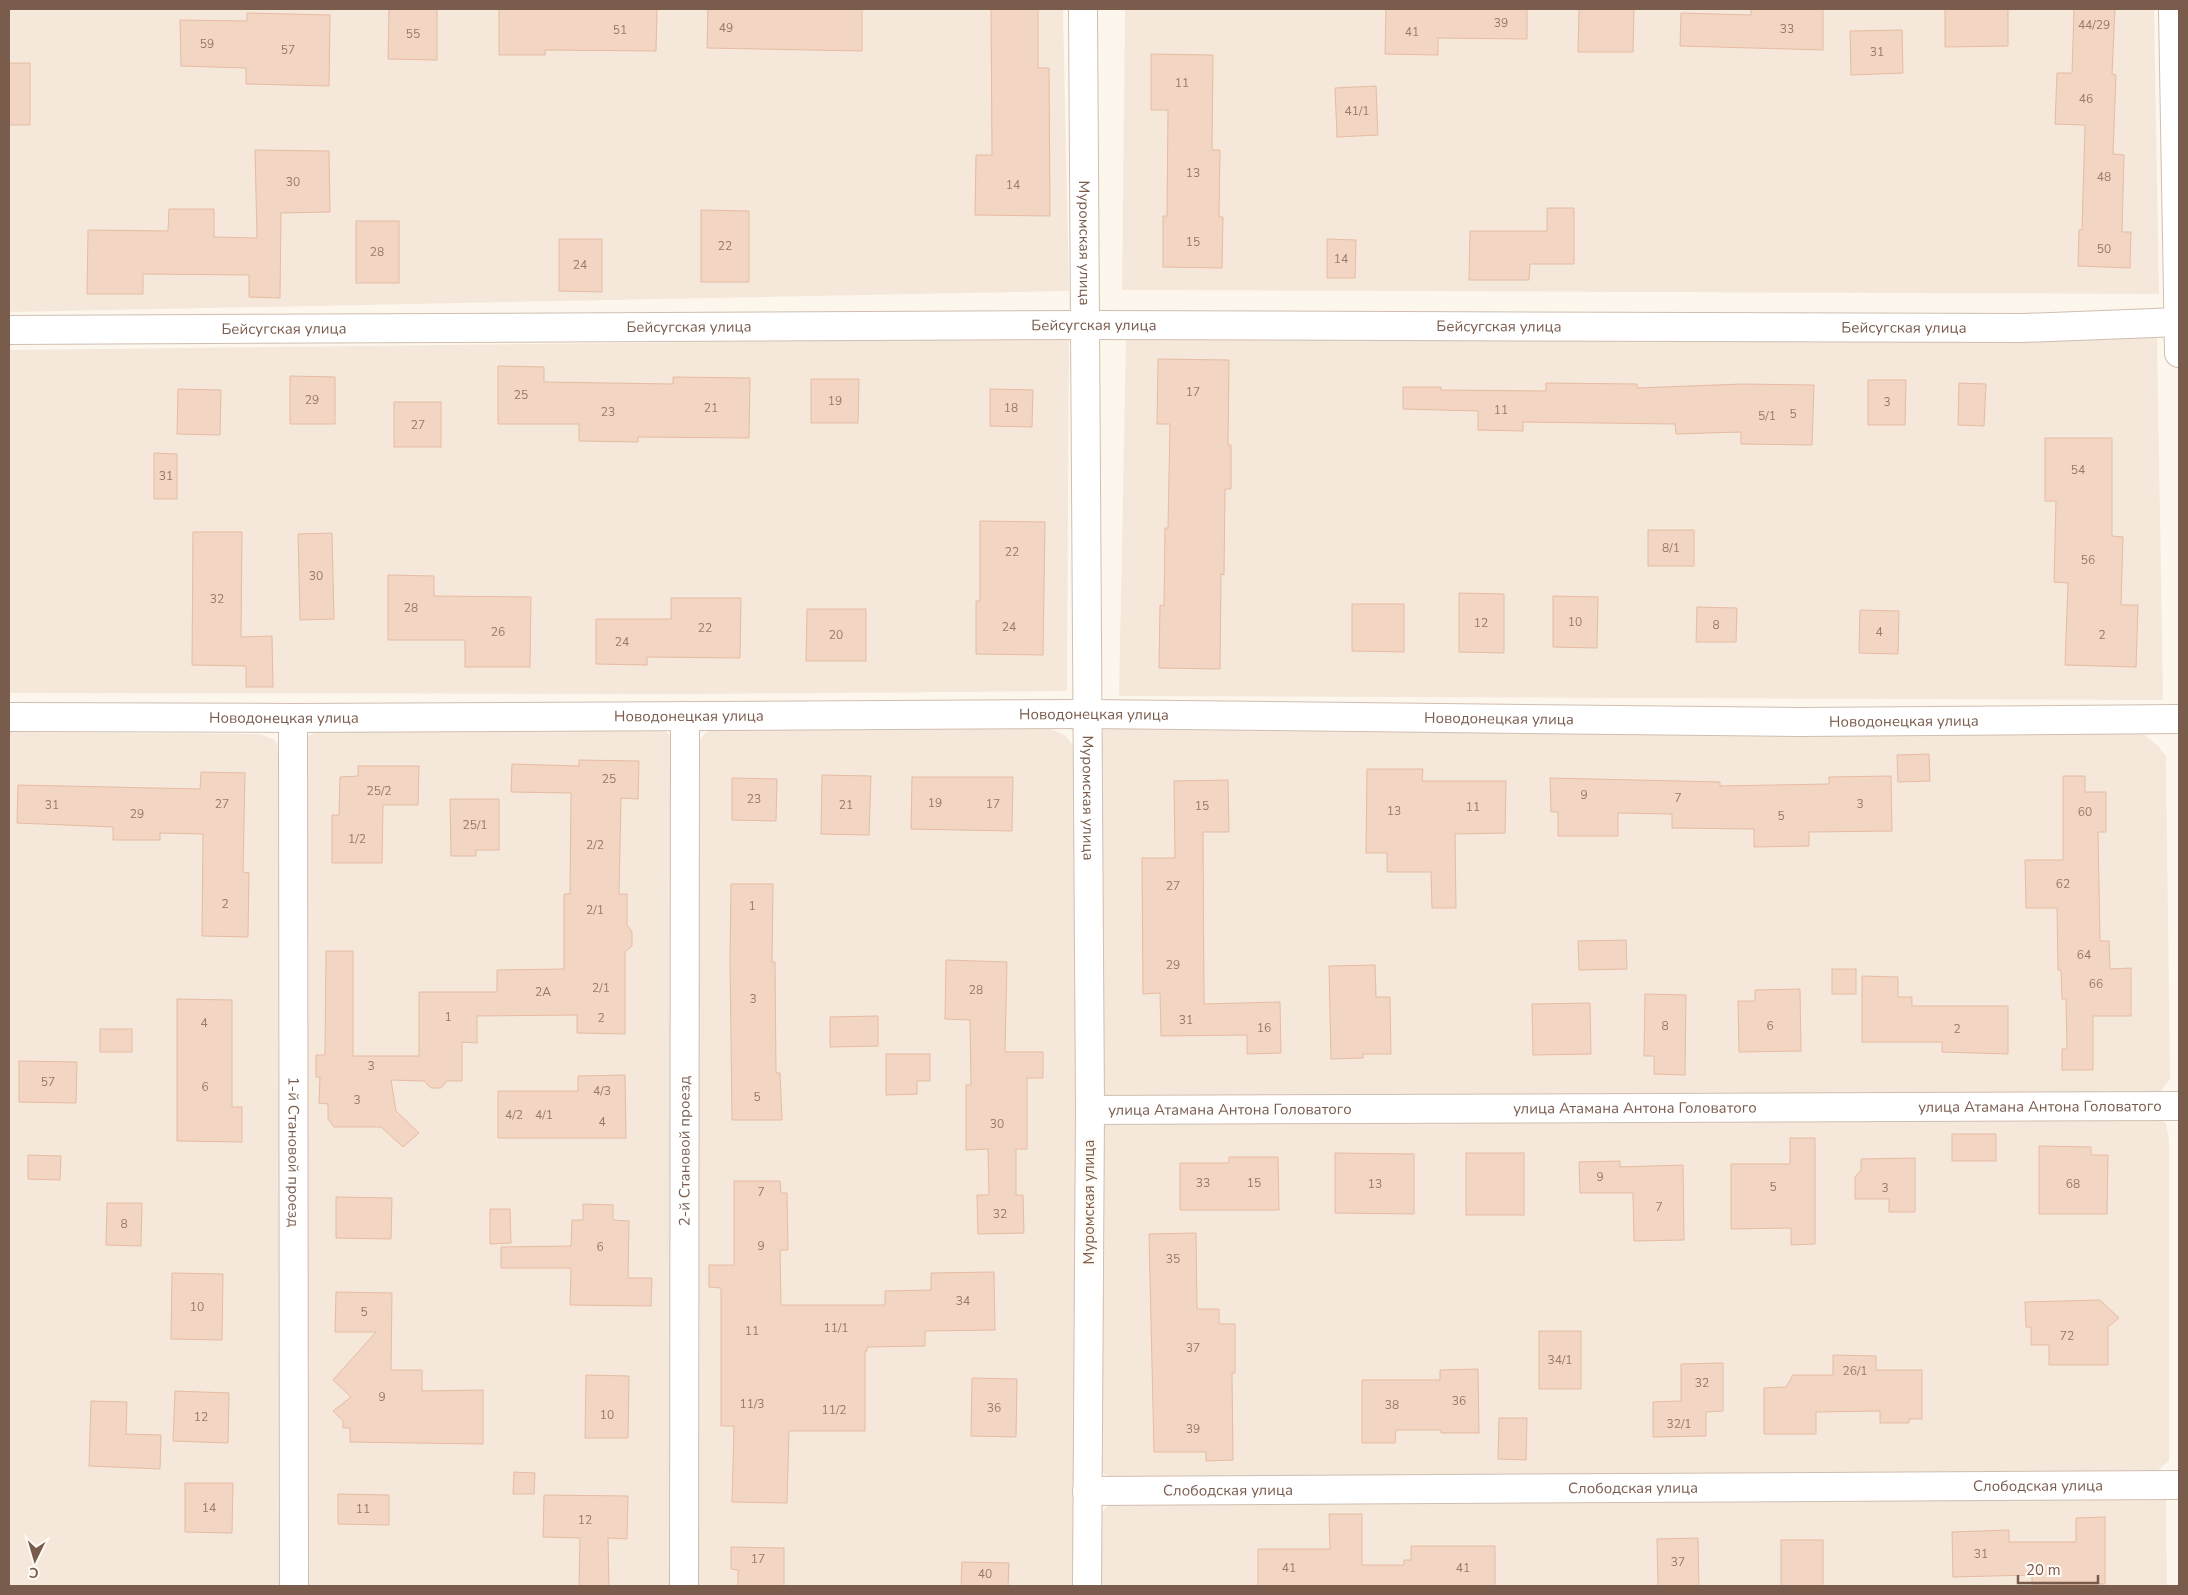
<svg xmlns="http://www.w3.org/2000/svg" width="2188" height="1595" viewBox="0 0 2188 1595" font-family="'Nunito Sans',sans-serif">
  <rect width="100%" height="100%" fill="#fdf6ec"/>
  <g fill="#f5e8da">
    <polygon points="9,9 1063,9 1069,291 9,312"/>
    <polygon points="1125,9 2154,9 2159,294 1122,290"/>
    <polygon points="2157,335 2163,700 1119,696 1126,337"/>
    <polygon points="1069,338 1067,691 691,694 9,693 9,350"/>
    <polygon points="1116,723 2140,731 2158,746 2166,756 2170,1079 2160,1092 2148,1098 1100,1103 1099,748 1102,730"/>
    <polygon points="661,728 670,735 673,750 674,1586 303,1586 305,737 324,729"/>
    <polygon points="710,729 1051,729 1065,735 1075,748 1080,1586 692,1586 696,743"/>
    <polygon points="9,732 260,734 275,740 281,754 284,1586 9,1586"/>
    <polygon points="2154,1117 2166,1123 2169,1140 2169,1461 2157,1471 2138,1478 1127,1481 1105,1475 1098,1466 1103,1122"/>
    <polygon points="2166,1494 2167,1586 1097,1586 1096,1521 1106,1507 1123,1502"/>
  </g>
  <g fill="#f3d5c3" stroke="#e6bba3">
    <polygon points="389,9 437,9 437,60 388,59"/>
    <polygon points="499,9 657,9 656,51 545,50 545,55 499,55"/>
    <polygon points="708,9 862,9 862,51 707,48"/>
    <polygon points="991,9 1038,9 1038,68 1049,68 1050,216 975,215 976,155 992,155"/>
    <polygon points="1386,9 1527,9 1527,39 1438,38 1438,55 1385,54"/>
    <polygon points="1579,9 1634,9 1633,52 1578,52"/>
    <polygon points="1751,9 1823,9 1823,50 1680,46 1681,13 1751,15"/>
    <polygon points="1945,9 2008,9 2008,46 1945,47"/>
    <polygon points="2074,9 2115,9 2112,74 2116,75 2113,154 2124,155 2122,232 2131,232 2130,268 2078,266 2079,230 2082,230 2085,125 2055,124 2057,73 2072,73"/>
    <polygon points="247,13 330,15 329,86 246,84 246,68 181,66 180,20 247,21"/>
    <polygon points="1902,30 1903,73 1851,75 1850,31"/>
    <polygon points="1151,54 1213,55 1212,150 1220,150 1219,217 1223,217 1222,268 1163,267 1163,216 1167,216 1168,110 1151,110"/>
    <rect x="9" y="63" width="21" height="62"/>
    <polygon points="1376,86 1378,135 1337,137 1335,88"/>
    <polygon points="255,150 329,151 330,212 281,213 280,298 249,297 249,275 143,274 143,294 87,294 88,230 168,231 169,209 214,209 214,237 257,238"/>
    <polygon points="1547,208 1574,208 1574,264 1530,264 1529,280 1469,280 1470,231 1547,231"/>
    <polygon points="701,210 749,211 749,282 701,282"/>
    <rect x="356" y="221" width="43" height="62"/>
    <polygon points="559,239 602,239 602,292 559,291"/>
    <polygon points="1327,239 1356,240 1355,278 1327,278"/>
    <polygon points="1158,359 1229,360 1228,445 1231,445 1231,489 1225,489 1224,575 1221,574 1220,669 1159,668 1160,605 1164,606 1165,528 1168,528 1170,424 1157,424"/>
    <polygon points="498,366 544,367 544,382 673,384 673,377 750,378 749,438 638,437 638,442 579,441 579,424 498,424"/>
    <polygon points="290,376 335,377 335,424 290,424"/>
    <polygon points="811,379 859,379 858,423 811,423"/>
    <polygon points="1868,380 1906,380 1905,425 1868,425"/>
    <polygon points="1546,383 1637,384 1637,388 1742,384 1814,385 1812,445 1741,444 1741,432 1676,434 1675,424 1523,422 1523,431 1478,430 1478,411 1403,409 1403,387 1441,387 1441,390 1546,391"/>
    <polygon points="1959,383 1986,384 1984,426 1958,425"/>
    <polygon points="178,389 221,390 220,435 177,434"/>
    <polygon points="990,389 1033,390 1032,427 990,426"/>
    <rect x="394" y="402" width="47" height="45"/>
    <polygon points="2045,438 2112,438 2112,536 2123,537 2121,605 2138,605 2136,667 2065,665 2068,583 2054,582 2056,501 2045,501"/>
    <polygon points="154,453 177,454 177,499 154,499"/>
    <polygon points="980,521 1045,522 1043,655 976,654 976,601 980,601"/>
    <rect x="1648" y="530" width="46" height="36"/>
    <polygon points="193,532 242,532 241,637 272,636 273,687 246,687 246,666 192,665"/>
    <polygon points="332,533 334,619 300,620 298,534"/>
    <polygon points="388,575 434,576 434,596 531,597 530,667 465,667 465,640 388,640"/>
    <polygon points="1459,593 1504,594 1504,653 1459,652"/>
    <polygon points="1553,596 1598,597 1597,648 1553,647"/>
    <polygon points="671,598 741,598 740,658 647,657 647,665 596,664 596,619 671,619"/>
    <polygon points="1352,604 1404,604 1404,652 1352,651"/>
    <polygon points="1697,607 1737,608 1736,642 1696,642"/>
    <polygon points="807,609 866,609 866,661 806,661"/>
    <polygon points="1860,610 1899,611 1898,654 1859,653"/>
    <polygon points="1929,754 1930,781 1898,782 1897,755"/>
    <polygon points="579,760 639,761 638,799 621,798 619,894 627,894 627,925 632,932 632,946 625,952 625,1034 577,1033 577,1015 477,1016 477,1043 462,1042 462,1081 447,1081 441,1088 431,1088 424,1081 391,1080 396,1111 419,1133 403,1147 381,1127 334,1127 328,1119 328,1104 319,1103 320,1077 316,1077 316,1055 325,1055 326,951 353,951 353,1056 419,1056 419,992 497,992 497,970 564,969 564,894 570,894 571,793 511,792 512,764 579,766"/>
    <polygon points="358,766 419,766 418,805 383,805 382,863 332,863 332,815 339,815 340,777 358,776"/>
    <polygon points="1367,769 1423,769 1422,781 1506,781 1505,833 1455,834 1456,908 1432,908 1431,872 1387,872 1387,853 1366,853"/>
    <polygon points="201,772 245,773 243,872 249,873 248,937 202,936 203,834 160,833 160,840 113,840 113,827 17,823 18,785 200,789"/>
    <polygon points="822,775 871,776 869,835 821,834"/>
    <polygon points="1891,776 1892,831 1809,832 1809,846 1754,847 1754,829 1672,828 1672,814 1618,813 1618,836 1558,836 1558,812 1551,812 1550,778 1720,782 1720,786 1829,784 1829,777"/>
    <polygon points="2063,776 2085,776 2085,792 2106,792 2106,832 2098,832 2100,941 2109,941 2110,969 2131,968 2131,1016 2093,1016 2093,1070 2062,1070 2062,1049 2067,1049 2066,999 2062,999 2061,970 2058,970 2057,908 2026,908 2025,860 2063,860"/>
    <polygon points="912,777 1013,777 1012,831 911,829"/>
    <polygon points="732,778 777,779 776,821 732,820"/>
    <polygon points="1228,780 1229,832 1203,832 1204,1004 1280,1002 1281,1053 1247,1054 1247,1035 1161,1036 1160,993 1143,994 1142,858 1175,858 1174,781"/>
    <polygon points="450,799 499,799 499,850 476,850 476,856 451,856"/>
    <polygon points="731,884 773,884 772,962 775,962 776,1073 780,1073 782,1120 732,1120 730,960"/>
    <polygon points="1626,940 1627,969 1579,970 1578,941"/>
    <polygon points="946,960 1007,962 1005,1052 1043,1052 1043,1078 1027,1078 1027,1149 1016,1149 1016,1195 1023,1195 1024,1233 978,1234 977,1195 989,1195 988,1149 966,1150 966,1085 971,1085 970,1020 945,1019"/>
    <polygon points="1375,965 1376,997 1390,997 1391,1054 1363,1054 1363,1058 1331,1059 1329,966"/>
    <rect x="1832" y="969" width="24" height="25"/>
    <polygon points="1862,976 1898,977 1898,997 1912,997 1912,1006 2008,1006 2008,1054 1942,1052 1942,1042 1862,1042"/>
    <polygon points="1800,989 1801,1051 1739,1052 1738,1001 1755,1001 1755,990"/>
    <polygon points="1645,994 1686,995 1685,1075 1654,1074 1654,1056 1644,1056"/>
    <polygon points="177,999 232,1000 232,1107 242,1107 242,1142 177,1141"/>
    <polygon points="1590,1003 1591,1054 1533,1055 1532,1004"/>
    <polygon points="878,1016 878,1046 830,1047 830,1017"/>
    <rect x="100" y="1029" width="32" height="23"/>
    <polygon points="886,1054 930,1054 930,1081 917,1081 917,1094 886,1095"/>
    <polygon points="19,1061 77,1062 76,1103 19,1102"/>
    <polygon points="625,1075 626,1138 498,1138 498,1091 578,1091 578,1076"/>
    <rect x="1952" y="1134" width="44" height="27"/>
    <polygon points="1790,1138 1815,1138 1815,1244 1791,1245 1791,1228 1731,1229 1731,1164 1790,1164"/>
    <polygon points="2039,1146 2091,1147 2091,1155 2108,1155 2107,1214 2039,1214"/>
    <polygon points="1335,1153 1414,1154 1414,1214 1335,1213"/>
    <rect x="1466" y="1153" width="58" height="62"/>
    <polygon points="28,1155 61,1156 60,1180 28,1179"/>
    <polygon points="1229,1157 1278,1157 1279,1210 1180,1210 1180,1163 1229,1163"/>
    <polygon points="1915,1158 1915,1212 1889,1212 1889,1199 1855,1199 1855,1177 1861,1170 1861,1159"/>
    <polygon points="1620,1161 1620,1167 1683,1165 1684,1240 1634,1241 1633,1193 1580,1193 1579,1162"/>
    <polygon points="734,1181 780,1181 781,1193 787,1193 788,1250 780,1250 781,1305 885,1305 885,1291 931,1290 931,1273 994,1272 995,1330 925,1331 925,1346 867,1347 867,1351 865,1351 865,1431 789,1431 787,1503 732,1502 734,1426 721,1426 721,1288 709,1287 709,1265 734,1265"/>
    <polygon points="336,1197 392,1198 391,1239 336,1238"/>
    <polygon points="107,1203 142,1203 141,1246 106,1245"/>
    <polygon points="583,1204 613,1205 613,1220 629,1221 628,1278 652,1278 651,1306 570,1305 571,1268 501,1268 501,1247 571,1246 572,1220 583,1220"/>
    <polygon points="490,1209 510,1209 511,1243 490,1244"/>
    <polygon points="1196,1233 1197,1309 1219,1309 1219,1324 1235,1324 1235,1373 1232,1373 1233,1460 1206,1461 1206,1452 1154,1452 1149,1234"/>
    <polygon points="172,1273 223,1274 222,1340 171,1339"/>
    <polygon points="336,1292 392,1293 391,1370 422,1370 422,1391 483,1390 483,1444 350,1442 350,1428 343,1428 343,1421 333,1411 351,1397 333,1380 376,1332 335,1332"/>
    <polygon points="2100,1300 2119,1318 2108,1327 2108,1365 2049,1365 2049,1345 2031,1345 2031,1327 2026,1327 2025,1302"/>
    <rect x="1539" y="1331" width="42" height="58"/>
    <polygon points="1833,1355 1876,1356 1876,1370 1922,1370 1922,1419 1909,1419 1909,1423 1880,1423 1880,1411 1816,1412 1816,1434 1764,1434 1764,1388 1786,1387 1793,1375 1833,1375"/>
    <polygon points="1723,1363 1723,1411 1706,1412 1706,1436 1653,1437 1653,1402 1681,1401 1681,1364"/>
    <polygon points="1478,1369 1479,1433 1441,1433 1441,1430 1396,1430 1395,1443 1362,1443 1362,1380 1440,1380 1440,1370"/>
    <polygon points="586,1375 629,1376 628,1438 585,1438"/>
    <polygon points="972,1378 1017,1379 1016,1437 971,1436"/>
    <polygon points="175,1391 229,1393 228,1443 173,1441"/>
    <polygon points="91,1401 127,1402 126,1434 161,1435 160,1469 89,1466"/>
    <polygon points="1499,1418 1527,1418 1526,1460 1498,1459"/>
    <polygon points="514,1472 535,1473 534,1494 513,1494"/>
    <polygon points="185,1483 233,1483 232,1533 185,1532"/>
    <polygon points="338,1494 389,1495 389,1525 338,1524"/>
    <polygon points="544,1495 628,1496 627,1539 608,1538 609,1586 579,1586 580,1538 543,1537"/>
    <polygon points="1329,1514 1362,1514 1362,1565 1404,1565 1404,1560 1411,1560 1411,1546 1495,1546 1495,1586 1258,1586 1258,1549 1330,1549"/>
    <polygon points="2105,1517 2105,1584 2032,1585 2032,1575 1953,1577 1952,1532 2009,1530 2009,1542 2076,1542 2076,1518"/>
    <polygon points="1698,1538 1699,1586 1658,1586 1657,1539"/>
    <rect x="1781" y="1540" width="42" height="46"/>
    <polygon points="731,1547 784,1548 784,1586 738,1586 738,1570 731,1569"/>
    <polygon points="962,1562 1009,1563 1008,1586 961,1586"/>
  </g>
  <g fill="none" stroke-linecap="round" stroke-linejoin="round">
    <defs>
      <g id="minor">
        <path id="s1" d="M1083,9L1090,1110L1087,1586"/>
        <polyline points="2173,9 2179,353"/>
        <path id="s2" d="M9,330L1085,325L2024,328L2179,322"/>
        <path id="s3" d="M9,717L293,718L1088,714L1800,722L2179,719"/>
        <path id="s4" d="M293,718L294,1586"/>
        <path id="s5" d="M1090,1110L2179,1106"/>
        <path id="s6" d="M1087,1491L2179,1485"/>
        <path id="s7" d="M684,1586L685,716"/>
      </g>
    </defs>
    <use href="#minor" stroke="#d1beb0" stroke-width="30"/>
    <use href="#minor" stroke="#fff" stroke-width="28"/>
  </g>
  <g text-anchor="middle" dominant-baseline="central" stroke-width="4.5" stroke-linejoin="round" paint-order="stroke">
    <g font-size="12" fill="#987a6a">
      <text x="1501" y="23">39</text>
      <text x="2094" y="25">44/29</text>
      <text x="726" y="28">49</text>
      <text x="1787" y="29">33</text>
      <text x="620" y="30">51</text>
      <text x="1412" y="32">41</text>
      <text x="413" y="34">55</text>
      <text x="207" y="44">59</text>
      <text x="288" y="50">57</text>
      <text x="1877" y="52">31</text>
      <text x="1182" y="83">11</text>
      <text x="2086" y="99">46</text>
      <text x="1357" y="111">41/1</text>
      <text x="1193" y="173">13</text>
      <text x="2104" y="177">48</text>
      <text x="293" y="182">30</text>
      <text x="1013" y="185">14</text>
      <text x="1193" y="242">15</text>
      <text x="725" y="246">22</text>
      <text x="2104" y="249">50</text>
      <text x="377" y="252">28</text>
      <text x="1341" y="259">14</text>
      <text x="580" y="265">24</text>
      <text x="1193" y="392">17</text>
      <text x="521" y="395">25</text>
      <text x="312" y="400">29</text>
      <text x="835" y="401">19</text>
      <text x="1887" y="402">3</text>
      <text x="711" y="408">21</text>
      <text x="1011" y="408">18</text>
      <text x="1501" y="410">11</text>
      <text x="608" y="412">23</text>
      <text x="1793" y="414">5</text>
      <text x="1767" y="416">5/1</text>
      <text x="418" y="425">27</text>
      <text x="2078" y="470">54</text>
      <text x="166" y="476">31</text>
      <text x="1671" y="548">8/1</text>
      <text x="1012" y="552">22</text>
      <text x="2088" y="560">56</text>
      <text x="316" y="576">30</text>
      <text x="217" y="599">32</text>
      <text x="411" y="608">28</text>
      <text x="1575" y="622">10</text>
      <text x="1481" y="623">12</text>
      <text x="1716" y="625">8</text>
      <text x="1009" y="627">24</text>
      <text x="705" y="628">22</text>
      <text x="498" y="632">26</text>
      <text x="1879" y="632">4</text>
      <text x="836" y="635">20</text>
      <text x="2102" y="635">2</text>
      <text x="622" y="642">24</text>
      <text x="609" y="779">25</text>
      <text x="379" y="791">25/2</text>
      <text x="1584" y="795">9</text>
      <text x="1678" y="798">7</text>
      <text x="754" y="799">23</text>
      <text x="935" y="803">19</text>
      <text x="222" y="804">27</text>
      <text x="993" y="804">17</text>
      <text x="1860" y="804">3</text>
      <text x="52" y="805">31</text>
      <text x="846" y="805">21</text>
      <text x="1202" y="806">15</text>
      <text x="1473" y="807">11</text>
      <text x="1394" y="811">13</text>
      <text x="2085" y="812">60</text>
      <text x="137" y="814">29</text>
      <text x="1781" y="816">5</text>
      <text x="475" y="825">25/1</text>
      <text x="357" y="839">1/2</text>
      <text x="595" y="845">2/2</text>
      <text x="2063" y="884">62</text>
      <text x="1173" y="886">27</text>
      <text x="225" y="904">2</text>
      <text x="752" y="906">1</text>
      <text x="595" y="910">2/1</text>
      <text x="2084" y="955">64</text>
      <text x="1173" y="965">29</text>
      <text x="2096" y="984">66</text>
      <text x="601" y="988">2/1</text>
      <text x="976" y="990">28</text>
      <text x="543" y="992">2А</text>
      <text x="753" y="999">3</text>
      <text x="448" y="1017">1</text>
      <text x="601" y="1018">2</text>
      <text x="1186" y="1020">31</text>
      <text x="204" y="1023">4</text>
      <text x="1665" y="1026">8</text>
      <text x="1770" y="1026">6</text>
      <text x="1264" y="1028">16</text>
      <text x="1957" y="1029">2</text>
      <text x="371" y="1066">3</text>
      <text x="48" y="1082">57</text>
      <text x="205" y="1087">6</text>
      <text x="602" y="1091">4/3</text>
      <text x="757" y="1097">5</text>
      <text x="357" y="1100">3</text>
      <text x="514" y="1115">4/2</text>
      <text x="544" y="1115">4/1</text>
      <text x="602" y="1122">4</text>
      <text x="997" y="1124">30</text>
      <text x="1600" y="1177">9</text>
      <text x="1203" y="1183">33</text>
      <text x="1254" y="1183">15</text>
      <text x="1375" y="1184">13</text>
      <text x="2073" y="1184">68</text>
      <text x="1773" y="1187">5</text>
      <text x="1885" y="1188">3</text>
      <text x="761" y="1192">7</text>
      <text x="1659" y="1207">7</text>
      <text x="1000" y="1214">32</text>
      <text x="124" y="1224">8</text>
      <text x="761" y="1246">9</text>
      <text x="600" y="1247">6</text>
      <text x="1173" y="1259">35</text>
      <text x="963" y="1301">34</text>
      <text x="197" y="1307">10</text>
      <text x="364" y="1312">5</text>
      <text x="836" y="1328">11/1</text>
      <text x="752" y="1331">11</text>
      <text x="2067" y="1336">72</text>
      <text x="1193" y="1348">37</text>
      <text x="1560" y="1360">34/1</text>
      <text x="1855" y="1371">26/1</text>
      <text x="1702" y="1383">32</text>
      <text x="382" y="1397">9</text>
      <text x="1459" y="1401">36</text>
      <text x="752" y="1404">11/3</text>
      <text x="1392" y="1405">38</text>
      <text x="994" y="1408">36</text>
      <text x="834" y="1410">11/2</text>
      <text x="607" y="1415">10</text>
      <text x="201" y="1417">12</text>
      <text x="1679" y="1424">32/1</text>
      <text x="1193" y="1429">39</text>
      <text x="209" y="1508">14</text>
      <text x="363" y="1509">11</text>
      <text x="585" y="1520">12</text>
      <text x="1981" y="1554">31</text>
      <text x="758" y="1559">17</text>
      <text x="1678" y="1562">37</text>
      <text x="1289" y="1568">41</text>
      <text x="1463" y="1568">41</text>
      <text x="985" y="1574">40</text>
    </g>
    <g font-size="15" fill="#7a5c4d" stroke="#fffaf3">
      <text stroke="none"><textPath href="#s1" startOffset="234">Муромская улица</textPath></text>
      <text stroke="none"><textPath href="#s2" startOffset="1085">Бейсугская улица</textPath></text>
      <text stroke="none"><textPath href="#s2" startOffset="1490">Бейсугская улица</textPath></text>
      <text stroke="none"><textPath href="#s2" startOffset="680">Бейсугская улица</textPath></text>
      <text stroke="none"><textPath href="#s2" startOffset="1895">Бейсугская улица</textPath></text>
      <text stroke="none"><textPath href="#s2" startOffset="275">Бейсугская улица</textPath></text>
      <text stroke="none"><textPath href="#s3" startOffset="1085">Новодонецкая улица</textPath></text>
      <text stroke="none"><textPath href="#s3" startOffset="680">Новодонецкая улица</textPath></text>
      <text stroke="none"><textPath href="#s3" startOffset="275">Новодонецкая улица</textPath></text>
      <text stroke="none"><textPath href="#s3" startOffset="1490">Новодонецкая улица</textPath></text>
      <text stroke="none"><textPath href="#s3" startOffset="1895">Новодонецкая улица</textPath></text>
      <text stroke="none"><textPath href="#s1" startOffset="789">Муромская улица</textPath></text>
      <text stroke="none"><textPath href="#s5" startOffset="950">улица Атамана Антона Головатого</textPath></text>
      <text stroke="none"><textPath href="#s5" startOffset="545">улица Атамана Антона Головатого</textPath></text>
      <text stroke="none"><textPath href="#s5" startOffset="140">улица Атамана Антона Головатого</textPath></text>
      <text stroke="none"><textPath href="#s7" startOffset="435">2-й Становой проезд</textPath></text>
      <text stroke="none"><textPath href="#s4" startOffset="434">1-й Становой проезд</textPath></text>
      <text transform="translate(1089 1202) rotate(-90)">Муромская улица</text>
      <text stroke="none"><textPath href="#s6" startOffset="951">Слободская улица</textPath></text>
      <text stroke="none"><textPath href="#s6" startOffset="546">Слободская улица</textPath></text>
      <text stroke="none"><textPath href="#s6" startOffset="141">Слободская улица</textPath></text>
    </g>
  </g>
  <rect width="2188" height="1595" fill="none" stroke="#7a5c4d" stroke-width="20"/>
  <g transform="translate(35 1560) rotate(185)" stroke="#fffaf3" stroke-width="4" paint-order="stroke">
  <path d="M0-4L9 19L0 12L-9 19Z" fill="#7a5c4d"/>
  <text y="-8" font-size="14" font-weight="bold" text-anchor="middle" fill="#7a5c4d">С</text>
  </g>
  <path d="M2018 1575v8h80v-8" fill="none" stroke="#7a5c4d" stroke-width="2.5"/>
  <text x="2026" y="1575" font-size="15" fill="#7a5c4d" stroke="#fffaf3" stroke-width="4" paint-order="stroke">20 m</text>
</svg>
